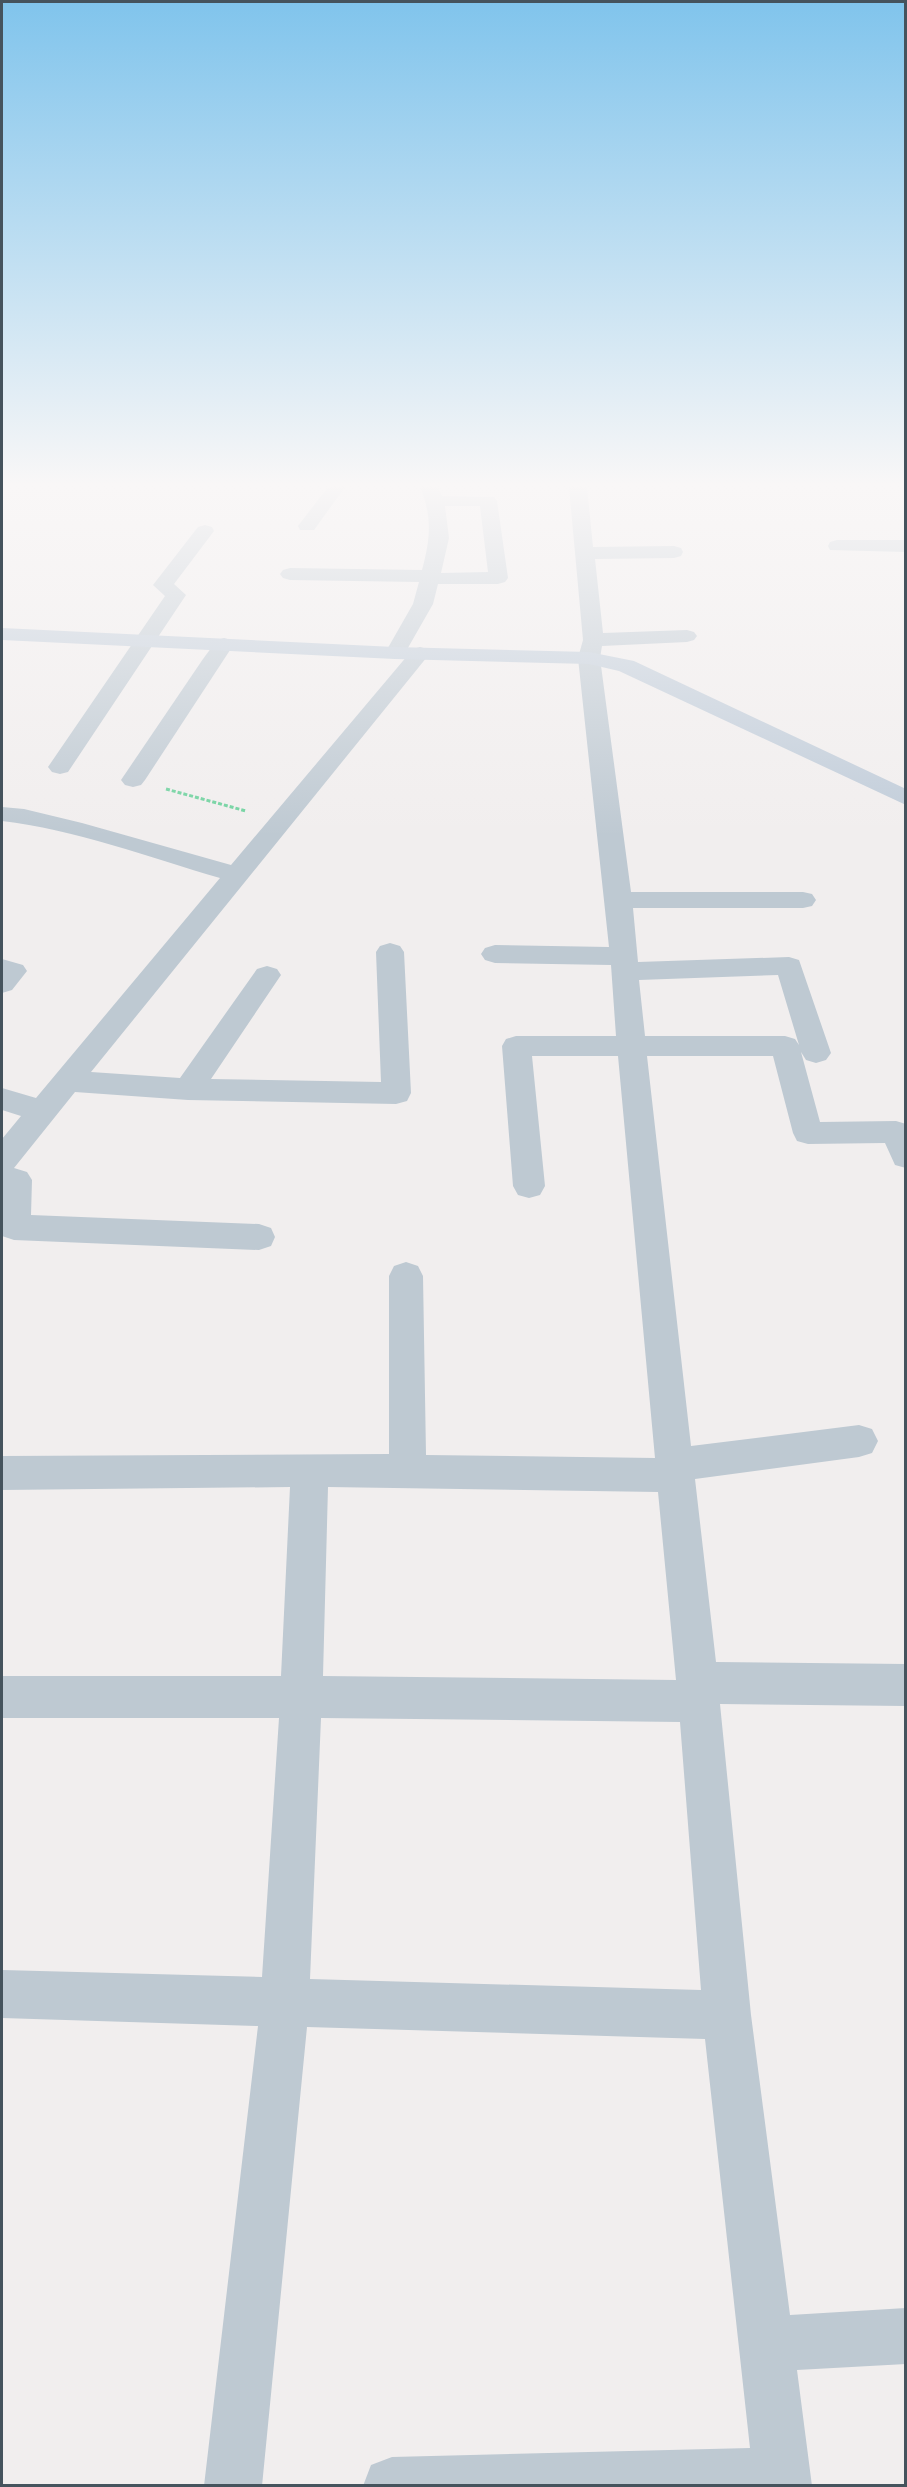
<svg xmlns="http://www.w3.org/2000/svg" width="907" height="2487" viewBox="0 0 907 2487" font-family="'Alegreya Sans',sans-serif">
  <rect width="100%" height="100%" fill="#f1eeee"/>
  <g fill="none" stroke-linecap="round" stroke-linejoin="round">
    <polyline stroke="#70d29f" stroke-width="3" stroke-dasharray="4 2" stroke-linecap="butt" points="166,789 246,811"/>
    <g fill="#bec9d2" fill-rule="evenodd">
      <polygon points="328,487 345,487 314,530 300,530 298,526"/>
      <path d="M420,487H438L442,496L494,497L497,501L508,578L505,582L498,584H438L433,604L405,653L402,657L395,659L388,657L385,653L413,604L419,582L290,580L283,578L280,574L283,570L290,568L422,570C430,540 433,518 420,487ZM445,506H480L488,572L441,573L449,538Z"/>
      <path d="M569,487H587L593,547L674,546L681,548L683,552L681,556L674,558L595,559L603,633L687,630L694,632L697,636L694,640L687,642L602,646L600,658L631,892H803L812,894L816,900L812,906L803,908H633L638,962L789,957L799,960L831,1053L826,1060L816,1063L806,1060L801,1052L820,1122L896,1121L906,1124V1168L895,1165L885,1143L808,1144L797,1141L793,1133L773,1056H647L691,1446L859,1425L872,1429L878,1441L872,1453L859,1457L695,1479L716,1662L906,1664V1706L720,1704L751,2015L790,2315L906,2308V2364L797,2370L812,2486H363L371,2465L392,2457L750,2448L705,2039L307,2027L262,2486H204L258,2026L2,2018V1970L262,1977L279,1718H2V1676H281L290,1487L2,1490V1456L389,1454V1276L394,1266L406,1262L418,1266L423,1276L426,1455L655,1458L618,1056H532L545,1186L540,1195L529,1198L518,1195L513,1186L502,1046L506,1039L516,1036H616L611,965L495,963L485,960L481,954L485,948L495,945L609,947L578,658L583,640ZM778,975L799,1045L795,1039L785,1036H645L639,980ZM328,1487L658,1492L676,1680L323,1676ZM321,1718L680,1722L701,1990L310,1979Z"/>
      <polygon points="205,525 212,527 214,531 174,584 186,595 68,772 60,774 52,772 48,767 165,596 153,585 198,527"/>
      <polygon points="837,540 906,540 906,552 830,550 828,546 830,542"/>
      <polygon points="224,638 231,640 234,644 145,780 141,785 133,787 125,785 121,780 203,659 217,640"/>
      <path d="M420,647L427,649L430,653L427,657L91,1072L180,1078L257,969L267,966L277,969L281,975L211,1079L381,1082L376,952L380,946L390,943L400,946L404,952L411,1093L407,1101L396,1104L188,1100L75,1092L14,1168L27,1172L32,1180L31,1215L259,1224L271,1228L275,1237L271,1246L259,1250L14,1240L2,1236V1139L21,1116L2,1110V1088L36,1098L220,878C151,858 73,829 2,821V807L24,809L82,823L231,865L413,649Z"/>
      <polygon points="2,959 23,965 27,971 12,990 2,993"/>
    </g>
    <polygon fill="#c0ccd9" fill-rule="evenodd" points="2,628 395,647 589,652 634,661 906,789 906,805 619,671 589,664 395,659 2,640"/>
  </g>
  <linearGradient id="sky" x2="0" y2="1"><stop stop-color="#80c4ec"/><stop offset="0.58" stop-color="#f9f7f7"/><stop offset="1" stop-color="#f9f7f7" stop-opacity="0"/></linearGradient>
  <rect width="907" height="836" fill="url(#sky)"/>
  <rect width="907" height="2487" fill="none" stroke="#45535d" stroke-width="6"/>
</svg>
